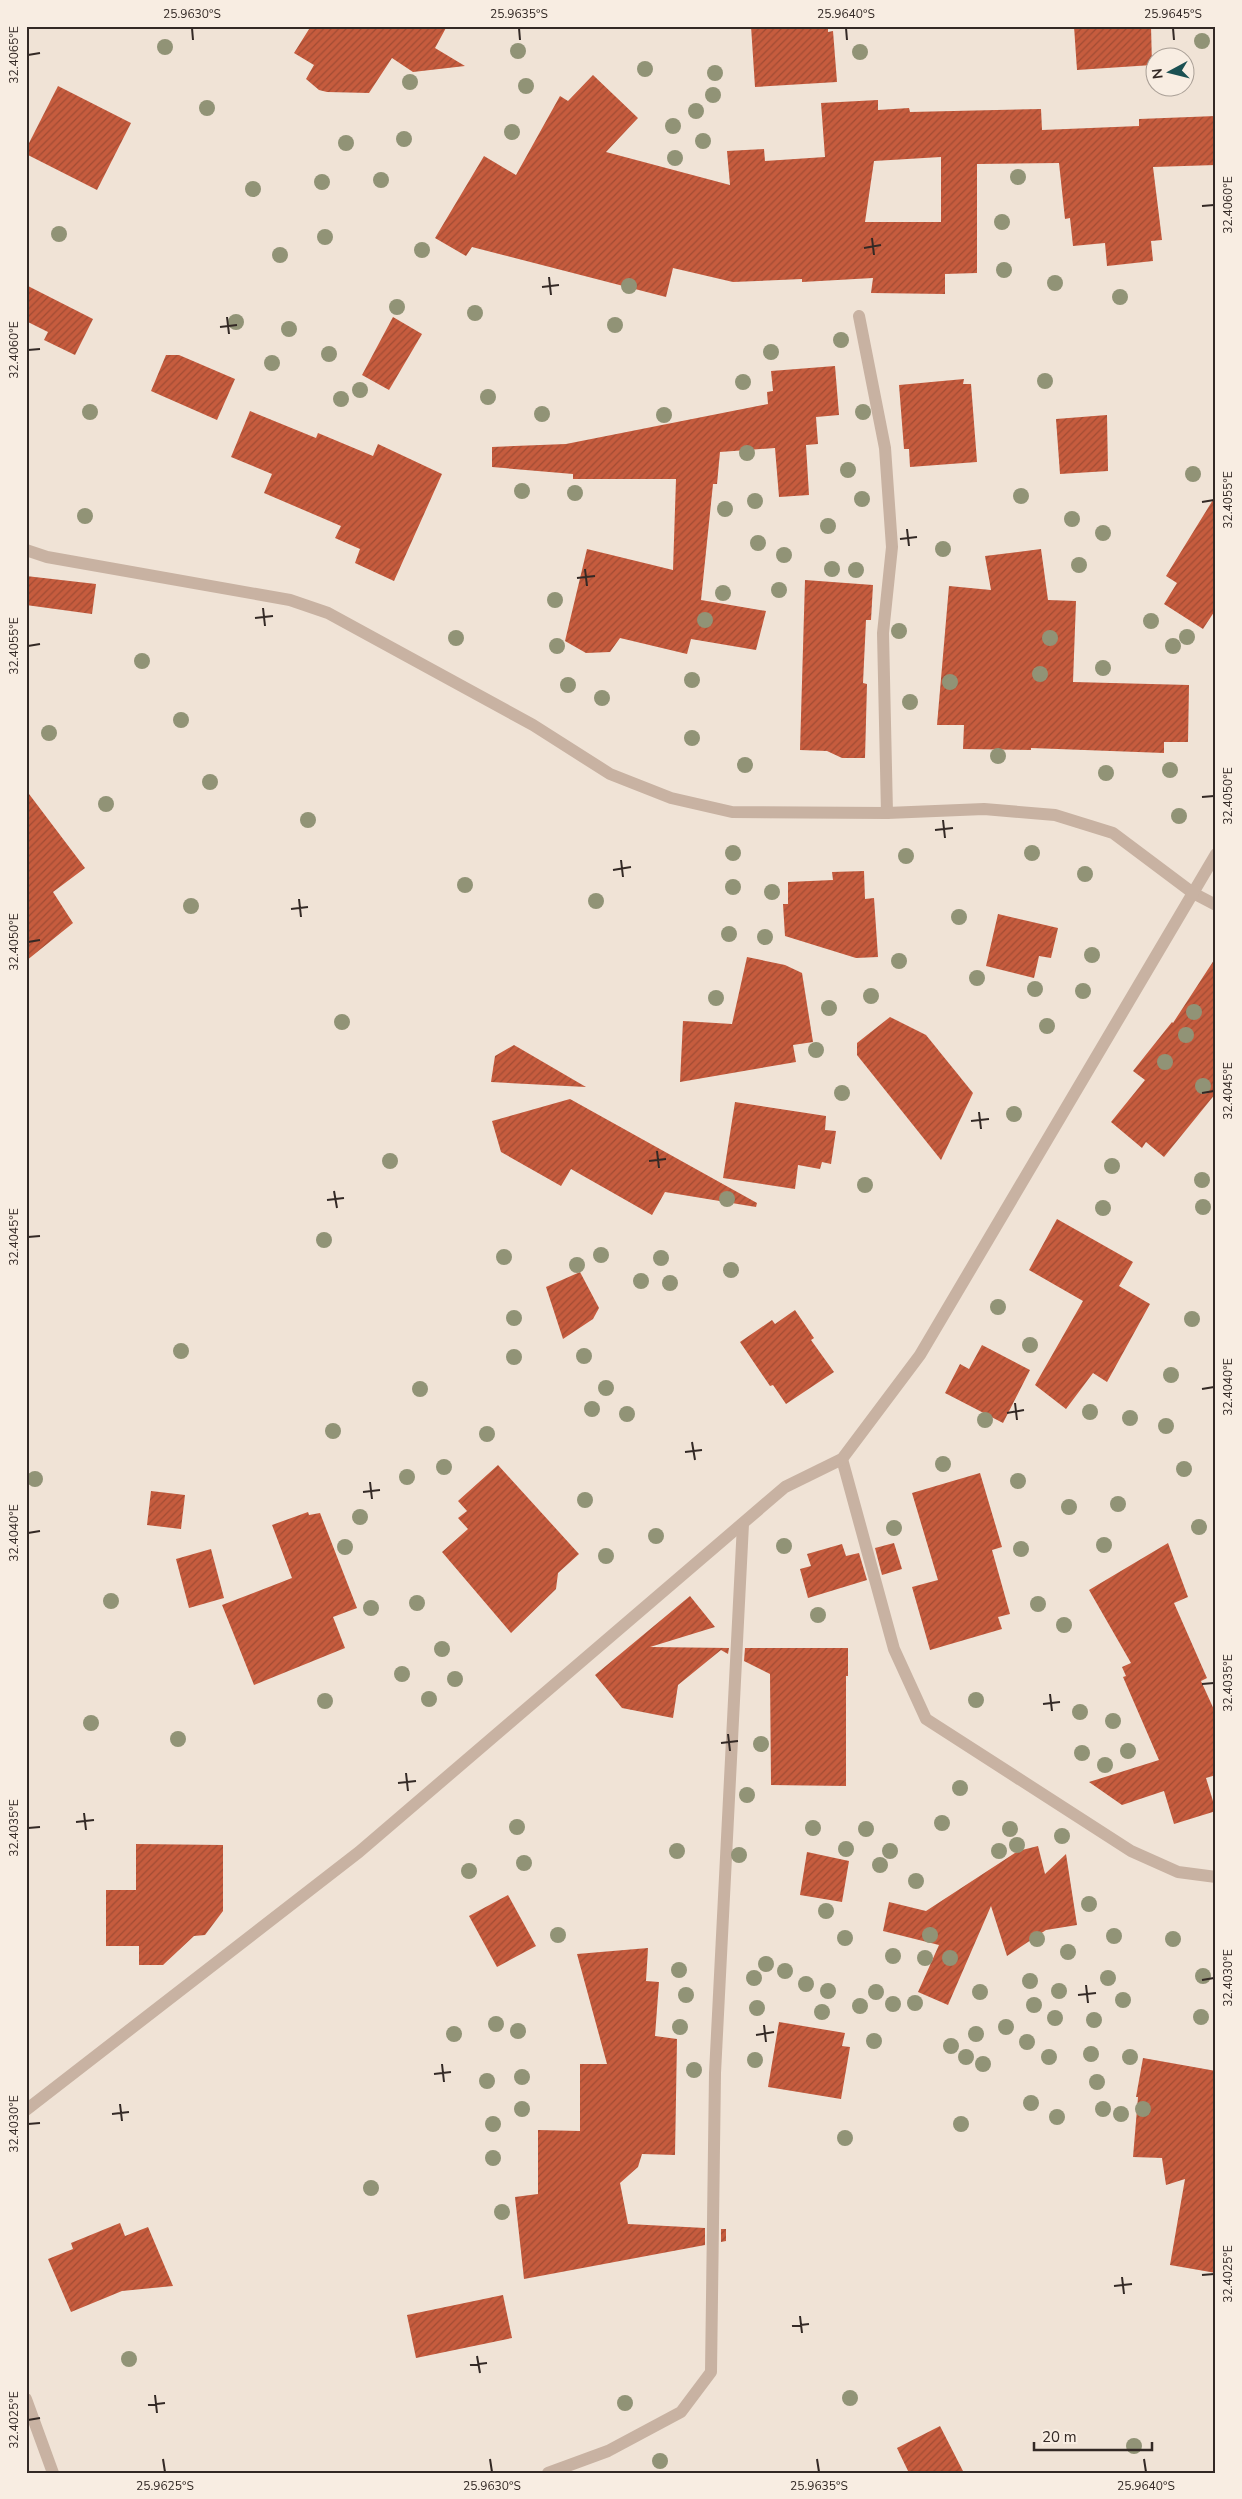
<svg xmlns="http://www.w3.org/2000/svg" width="1242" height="2499" viewBox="0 0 1242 2499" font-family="'Nunito Sans',sans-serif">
  <defs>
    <pattern id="building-hatch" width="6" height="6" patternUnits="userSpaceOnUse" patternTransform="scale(1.25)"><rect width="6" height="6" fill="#c65c3e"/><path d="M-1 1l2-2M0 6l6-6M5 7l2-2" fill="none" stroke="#a14c34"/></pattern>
  </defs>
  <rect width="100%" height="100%" fill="#f0e3d6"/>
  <g fill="url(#building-hatch)" fill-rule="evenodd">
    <polygon points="311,26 447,26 435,48 465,66 413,72 392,58 369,93 327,92 319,90 306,79 314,65 294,53"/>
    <polygon points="751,26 828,26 828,32 833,31 837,82 755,87"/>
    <polygon points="1074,26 1151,26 1152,65 1077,70"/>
    <path d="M593,75L638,118L606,152L730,185L727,151L764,149L765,161L825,157L821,103L878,100V110L909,108L910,112L1041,109L1042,130L1139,126V119L1216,116V165L1153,167L1162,240L1151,241L1153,261L1107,266L1105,243L1073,246L1070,218L1065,219L1059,163L977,164V273L945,274V294L871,293L873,278L802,282V279L733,282L673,268L666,297L472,247L466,256L435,238L484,156L516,175L560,96L568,101ZM941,157V222H865L874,161Z"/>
    <polygon points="58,86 131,123 97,190 26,154 26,149"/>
    <polygon points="26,285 93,319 75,355 44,340 48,332 26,321"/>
    <polygon points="393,317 422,334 389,390 362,375"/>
    <polygon points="166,355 179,355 235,379 217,420 151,391"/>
    <polygon points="835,366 839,415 816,417 818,444 806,445 809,495 779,497 775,448 720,452 717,484 713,484 701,600 766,611 756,650 691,639 687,654 620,638 610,652 586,653 565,641 587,549 673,570 676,479 573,479 573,474 492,467 492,447 566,444 768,404 767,392 773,391 771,371"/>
    <polygon points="964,379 963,384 971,384 977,462 910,467 909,449 904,449 899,385"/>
    <polygon points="250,411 316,438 318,433 373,456 378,444 442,474 394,581 355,563 360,549 335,538 341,526 264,493 272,474 231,457"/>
    <polygon points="1107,415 1108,471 1060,474 1056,419"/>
    <polygon points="1216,495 1216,609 1203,629 1164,604 1177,583 1166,576"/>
    <polygon points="1041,549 1048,600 1076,601 1073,682 1189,685 1188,742 1164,742 1164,753 1031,748 1031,750 963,749 964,725 937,725 949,586 991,590 985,556"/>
    <polygon points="26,576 96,584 92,614 26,605"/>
    <polygon points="805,580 873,585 871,620 866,620 863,683 867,684 865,758 842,758 827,751 800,750"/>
    <polygon points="26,790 85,868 53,892 73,923 26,961"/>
    <polygon points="864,871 865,899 874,898 878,957 856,958 785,936 783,904 788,904 788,882 833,880 832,872"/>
    <polygon points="998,914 1058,928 1051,958 1039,956 1034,978 986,966"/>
    <polygon points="747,957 785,965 802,973 813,1042 793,1045 796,1062 680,1082 683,1021 732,1024"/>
    <polygon points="1216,957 1216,1093 1164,1157 1146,1142 1142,1148 1111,1122 1145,1080 1133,1071 1172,1022 1173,1023"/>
    <polygon points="890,1017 926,1035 973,1093 941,1160 857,1055 857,1043"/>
    <polygon points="514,1045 586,1087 491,1082 495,1056"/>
    <polygon points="570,1099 757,1203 756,1207 665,1192 652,1215 571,1169 561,1186 501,1152 492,1121"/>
    <polygon points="735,1102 826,1116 825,1130 836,1131 831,1164 822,1162 820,1169 798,1165 795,1189 723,1178"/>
    <polygon points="1057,1219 1133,1262 1119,1286 1150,1304 1107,1382 1093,1373 1066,1409 1035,1385 1083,1301 1029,1270"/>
    <polygon points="580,1272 599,1308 593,1319 563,1339 546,1287"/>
    <polygon points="795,1310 814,1338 811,1340 834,1372 786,1404 773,1385 770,1386 740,1342 772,1320 775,1324"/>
    <polygon points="982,1345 1030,1370 1003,1423 945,1393 960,1364 969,1369"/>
    <polygon points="498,1465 579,1554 558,1573 556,1589 511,1633 442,1552 468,1529 458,1518 467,1511 458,1501"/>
    <polygon points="980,1473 1002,1547 992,1550 1010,1614 998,1617 1002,1629 930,1650 912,1587 938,1580 912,1493"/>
    <polygon points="151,1491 185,1495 181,1529 147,1525"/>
    <polygon points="308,1512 309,1515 320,1513 357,1608 333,1617 345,1648 254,1685 222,1605 292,1578 272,1525"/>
    <polygon points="894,1543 902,1569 882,1575 875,1548"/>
    <polygon points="1168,1543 1188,1597 1174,1603 1207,1678 1201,1681 1216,1714 1216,1775 1206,1778 1216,1811 1174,1824 1164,1791 1122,1805 1089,1782 1159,1760 1123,1677 1126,1676 1122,1667 1131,1663 1089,1590"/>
    <polygon points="842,1544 846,1556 859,1553 867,1580 808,1598 800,1569 811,1566 807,1554"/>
    <polygon points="211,1549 224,1598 189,1608 176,1559"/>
    <polygon points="690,1596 715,1627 650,1647 729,1648 728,1654 721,1650 678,1685 673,1718 622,1708 595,1675"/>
    <polygon points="745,1648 848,1648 848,1676 846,1676 846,1786 771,1785 770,1674 744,1661"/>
    <polygon points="136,1844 223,1845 223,1911 205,1935 194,1936 163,1965 139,1965 139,1946 106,1946 106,1890 136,1890"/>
    <polygon points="1038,1846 1045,1874 1066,1854 1077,1925 1046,1930 1007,1956 991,1906 948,2005 918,1992 939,1945 883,1931 889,1902 926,1911 1018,1851"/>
    <polygon points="807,1852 849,1861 842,1902 800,1895"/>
    <polygon points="508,1895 536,1946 497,1967 469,1916"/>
    <polygon points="648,1948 646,1981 659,1982 655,2036 677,2039 675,2155 642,2154 638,2167 620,2183 628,2224 705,2228 705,2245 524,2279 515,2197 538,2194 538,2130 580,2131 580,2064 607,2064 577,1954"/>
    <polygon points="779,2022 845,2033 842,2046 850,2047 841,2099 768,2087"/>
    <polygon points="1143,2058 1216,2071 1216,2273 1170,2265 1185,2179 1166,2185 1162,2158 1133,2157 1138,2097 1136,2097"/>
    <polygon points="120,2223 125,2236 148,2227 173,2286 122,2291 71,2312 48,2259 73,2249 71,2243"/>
    <polygon points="721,2229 726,2229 726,2241 721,2242"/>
    <polygon points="503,2295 512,2338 416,2358 407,2315"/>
    <polygon points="940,2426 964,2473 909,2473 897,2448"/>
  </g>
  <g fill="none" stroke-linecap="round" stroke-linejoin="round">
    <g stroke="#c8b2a2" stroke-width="12">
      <polyline points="859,316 885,448 892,547 883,633 887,813"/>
      <polyline points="26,550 47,557 290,600 328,613 533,725 610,774 671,798 732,812 887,813 984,809 1055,815 1113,833 1193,893 1216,905"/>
      <polyline points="842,1459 894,1649 926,1719 1131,1851 1178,1872 1216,1877"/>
      <polyline points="26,2110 359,1852 785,1487 842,1459 920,1355 1216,854"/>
      <polyline points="26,2399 53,2473"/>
      <polyline points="548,2473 608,2451 681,2412 711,2372 715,2073 743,1524"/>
    </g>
  </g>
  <g fill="#919376">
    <circle cx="1202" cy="41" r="8"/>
    <circle cx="165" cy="47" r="8"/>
    <circle cx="518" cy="51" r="8"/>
    <circle cx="860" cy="52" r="8"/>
    <circle cx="645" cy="69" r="8"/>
    <circle cx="715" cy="73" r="8"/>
    <circle cx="410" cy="82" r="8"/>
    <circle cx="526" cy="86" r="8"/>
    <circle cx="713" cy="95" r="8"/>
    <circle cx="207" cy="108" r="8"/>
    <circle cx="696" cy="111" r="8"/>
    <circle cx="673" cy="126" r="8"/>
    <circle cx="512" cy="132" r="8"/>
    <circle cx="404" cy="139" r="8"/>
    <circle cx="703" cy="141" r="8"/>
    <circle cx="346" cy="143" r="8"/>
    <circle cx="675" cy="158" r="8"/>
    <circle cx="1018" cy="177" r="8"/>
    <circle cx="381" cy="180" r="8"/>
    <circle cx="322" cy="182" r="8"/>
    <circle cx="253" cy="189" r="8"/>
    <circle cx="1002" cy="222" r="8"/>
    <circle cx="59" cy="234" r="8"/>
    <circle cx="325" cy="237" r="8"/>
    <circle cx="422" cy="250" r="8"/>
    <circle cx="280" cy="255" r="8"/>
    <circle cx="1004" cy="270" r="8"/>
    <circle cx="1055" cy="283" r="8"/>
    <circle cx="629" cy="286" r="8"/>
    <circle cx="1120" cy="297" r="8"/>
    <circle cx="397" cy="307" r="8"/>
    <circle cx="475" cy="313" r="8"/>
    <circle cx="236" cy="322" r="8"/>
    <circle cx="615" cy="325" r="8"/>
    <circle cx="289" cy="329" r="8"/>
    <circle cx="841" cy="340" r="8"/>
    <circle cx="771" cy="352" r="8"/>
    <circle cx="329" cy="354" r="8"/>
    <circle cx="272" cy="363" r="8"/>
    <circle cx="1045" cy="381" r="8"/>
    <circle cx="743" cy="382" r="8"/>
    <circle cx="360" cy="390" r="8"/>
    <circle cx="488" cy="397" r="8"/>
    <circle cx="341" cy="399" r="8"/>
    <circle cx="90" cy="412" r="8"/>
    <circle cx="863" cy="412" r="8"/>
    <circle cx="542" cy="414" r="8"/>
    <circle cx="664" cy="415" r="8"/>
    <circle cx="747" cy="453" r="8"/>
    <circle cx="848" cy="470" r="8"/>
    <circle cx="1193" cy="474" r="8"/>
    <circle cx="522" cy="491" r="8"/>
    <circle cx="575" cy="493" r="8"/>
    <circle cx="1021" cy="496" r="8"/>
    <circle cx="862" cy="499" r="8"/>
    <circle cx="755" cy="501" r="8"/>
    <circle cx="725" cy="509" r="8"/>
    <circle cx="85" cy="516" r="8"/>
    <circle cx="1072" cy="519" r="8"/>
    <circle cx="828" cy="526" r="8"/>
    <circle cx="1103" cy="533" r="8"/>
    <circle cx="758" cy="543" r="8"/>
    <circle cx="943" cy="549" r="8"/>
    <circle cx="784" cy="555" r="8"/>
    <circle cx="1079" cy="565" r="8"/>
    <circle cx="832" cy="569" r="8"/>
    <circle cx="856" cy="570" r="8"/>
    <circle cx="779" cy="590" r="8"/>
    <circle cx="723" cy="593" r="8"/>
    <circle cx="555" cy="600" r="8"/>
    <circle cx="705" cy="620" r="8"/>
    <circle cx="1151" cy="621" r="8"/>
    <circle cx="899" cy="631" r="8"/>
    <circle cx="1187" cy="637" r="8"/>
    <circle cx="456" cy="638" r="8"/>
    <circle cx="1050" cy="638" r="8"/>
    <circle cx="557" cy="646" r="8"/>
    <circle cx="1173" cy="646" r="8"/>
    <circle cx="142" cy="661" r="8"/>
    <circle cx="1103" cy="668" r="8"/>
    <circle cx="1040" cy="674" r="8"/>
    <circle cx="692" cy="680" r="8"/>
    <circle cx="950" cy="682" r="8"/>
    <circle cx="568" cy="685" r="8"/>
    <circle cx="602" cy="698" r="8"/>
    <circle cx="910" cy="702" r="8"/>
    <circle cx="181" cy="720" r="8"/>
    <circle cx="49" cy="733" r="8"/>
    <circle cx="692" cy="738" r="8"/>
    <circle cx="998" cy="756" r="8"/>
    <circle cx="745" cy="765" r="8"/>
    <circle cx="1170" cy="770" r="8"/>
    <circle cx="1106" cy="773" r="8"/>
    <circle cx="210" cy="782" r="8"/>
    <circle cx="106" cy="804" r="8"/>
    <circle cx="1179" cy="816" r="8"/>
    <circle cx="308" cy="820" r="8"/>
    <circle cx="733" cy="853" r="8"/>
    <circle cx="1032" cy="853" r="8"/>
    <circle cx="906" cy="856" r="8"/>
    <circle cx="1085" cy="874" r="8"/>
    <circle cx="465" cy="885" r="8"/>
    <circle cx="733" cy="887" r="8"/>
    <circle cx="772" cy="892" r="8"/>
    <circle cx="596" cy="901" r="8"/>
    <circle cx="191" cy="906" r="8"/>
    <circle cx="959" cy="917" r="8"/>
    <circle cx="729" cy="934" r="8"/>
    <circle cx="765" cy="937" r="8"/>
    <circle cx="1092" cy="955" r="8"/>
    <circle cx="899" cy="961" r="8"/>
    <circle cx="977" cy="978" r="8"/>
    <circle cx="1035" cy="989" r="8"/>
    <circle cx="1083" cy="991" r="8"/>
    <circle cx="871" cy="996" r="8"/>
    <circle cx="716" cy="998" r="8"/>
    <circle cx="829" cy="1008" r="8"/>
    <circle cx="1194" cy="1012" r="8"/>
    <circle cx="342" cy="1022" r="8"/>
    <circle cx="1047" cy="1026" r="8"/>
    <circle cx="1186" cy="1035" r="8"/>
    <circle cx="816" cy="1050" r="8"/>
    <circle cx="1165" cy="1062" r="8"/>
    <circle cx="1203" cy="1086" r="8"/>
    <circle cx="842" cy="1093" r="8"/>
    <circle cx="1014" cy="1114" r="8"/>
    <circle cx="390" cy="1161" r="8"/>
    <circle cx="1112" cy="1166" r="8"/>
    <circle cx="1202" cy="1180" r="8"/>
    <circle cx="865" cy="1185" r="8"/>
    <circle cx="727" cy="1199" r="8"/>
    <circle cx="1203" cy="1207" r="8"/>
    <circle cx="1103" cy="1208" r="8"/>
    <circle cx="324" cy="1240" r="8"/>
    <circle cx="601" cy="1255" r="8"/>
    <circle cx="504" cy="1257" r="8"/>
    <circle cx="661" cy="1258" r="8"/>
    <circle cx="577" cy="1265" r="8"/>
    <circle cx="731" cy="1270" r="8"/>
    <circle cx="641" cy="1281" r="8"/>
    <circle cx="670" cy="1283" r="8"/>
    <circle cx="998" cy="1307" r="8"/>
    <circle cx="514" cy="1318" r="8"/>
    <circle cx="1192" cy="1319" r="8"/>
    <circle cx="1030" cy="1345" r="8"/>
    <circle cx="181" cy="1351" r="8"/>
    <circle cx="584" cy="1356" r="8"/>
    <circle cx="514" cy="1357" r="8"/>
    <circle cx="1171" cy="1375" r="8"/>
    <circle cx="606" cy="1388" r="8"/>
    <circle cx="420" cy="1389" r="8"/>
    <circle cx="592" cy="1409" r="8"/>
    <circle cx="1090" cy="1412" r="8"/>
    <circle cx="627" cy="1414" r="8"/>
    <circle cx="1130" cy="1418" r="8"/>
    <circle cx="985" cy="1420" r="8"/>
    <circle cx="1166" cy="1426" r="8"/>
    <circle cx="333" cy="1431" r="8"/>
    <circle cx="487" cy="1434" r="8"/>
    <circle cx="943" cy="1464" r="8"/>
    <circle cx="444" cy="1467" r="8"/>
    <circle cx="1184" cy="1469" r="8"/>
    <circle cx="407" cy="1477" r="8"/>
    <circle cx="35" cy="1479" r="8"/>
    <circle cx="1018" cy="1481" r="8"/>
    <circle cx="585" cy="1500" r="8"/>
    <circle cx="1118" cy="1504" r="8"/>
    <circle cx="1069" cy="1507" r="8"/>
    <circle cx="360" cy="1517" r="8"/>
    <circle cx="1199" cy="1527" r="8"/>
    <circle cx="894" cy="1528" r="8"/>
    <circle cx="656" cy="1536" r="8"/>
    <circle cx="1104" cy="1545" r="8"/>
    <circle cx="784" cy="1546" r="8"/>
    <circle cx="345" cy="1547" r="8"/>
    <circle cx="1021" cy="1549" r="8"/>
    <circle cx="606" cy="1556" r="8"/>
    <circle cx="111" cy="1601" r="8"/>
    <circle cx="417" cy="1603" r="8"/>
    <circle cx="1038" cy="1604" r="8"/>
    <circle cx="371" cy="1608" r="8"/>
    <circle cx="818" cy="1615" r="8"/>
    <circle cx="1064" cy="1625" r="8"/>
    <circle cx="442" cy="1649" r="8"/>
    <circle cx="402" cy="1674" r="8"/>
    <circle cx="455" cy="1679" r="8"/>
    <circle cx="429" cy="1699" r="8"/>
    <circle cx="976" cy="1700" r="8"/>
    <circle cx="325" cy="1701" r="8"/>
    <circle cx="1080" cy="1712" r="8"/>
    <circle cx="1113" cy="1721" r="8"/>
    <circle cx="91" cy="1723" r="8"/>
    <circle cx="178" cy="1739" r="8"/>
    <circle cx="761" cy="1744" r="8"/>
    <circle cx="1128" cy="1751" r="8"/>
    <circle cx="1082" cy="1753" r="8"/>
    <circle cx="1105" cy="1765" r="8"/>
    <circle cx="960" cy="1788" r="8"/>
    <circle cx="747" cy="1795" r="8"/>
    <circle cx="942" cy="1823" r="8"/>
    <circle cx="517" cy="1827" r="8"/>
    <circle cx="813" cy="1828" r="8"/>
    <circle cx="866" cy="1829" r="8"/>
    <circle cx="1010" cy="1829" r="8"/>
    <circle cx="1062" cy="1836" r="8"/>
    <circle cx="1017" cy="1845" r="8"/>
    <circle cx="846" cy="1849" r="8"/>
    <circle cx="677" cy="1851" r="8"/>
    <circle cx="890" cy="1851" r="8"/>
    <circle cx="999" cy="1851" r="8"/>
    <circle cx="739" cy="1855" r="8"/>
    <circle cx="524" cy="1863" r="8"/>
    <circle cx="880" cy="1865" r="8"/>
    <circle cx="469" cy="1871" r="8"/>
    <circle cx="916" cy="1881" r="8"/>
    <circle cx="1089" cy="1904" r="8"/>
    <circle cx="826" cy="1911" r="8"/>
    <circle cx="558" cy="1935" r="8"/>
    <circle cx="930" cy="1935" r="8"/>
    <circle cx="1114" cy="1936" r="8"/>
    <circle cx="845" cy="1938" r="8"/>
    <circle cx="1037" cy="1939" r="8"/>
    <circle cx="1173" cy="1939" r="8"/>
    <circle cx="1068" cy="1952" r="8"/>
    <circle cx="893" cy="1956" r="8"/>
    <circle cx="925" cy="1958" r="8"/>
    <circle cx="950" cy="1958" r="8"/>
    <circle cx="766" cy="1964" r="8"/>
    <circle cx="679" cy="1970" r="8"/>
    <circle cx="785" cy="1971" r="8"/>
    <circle cx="1203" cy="1976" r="8"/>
    <circle cx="754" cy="1978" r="8"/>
    <circle cx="1108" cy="1978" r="8"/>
    <circle cx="1030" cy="1981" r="8"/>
    <circle cx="806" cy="1984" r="8"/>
    <circle cx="828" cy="1991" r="8"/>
    <circle cx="1059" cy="1991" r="8"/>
    <circle cx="876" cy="1992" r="8"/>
    <circle cx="980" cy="1992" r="8"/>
    <circle cx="686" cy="1995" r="8"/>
    <circle cx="1123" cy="2000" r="8"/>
    <circle cx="915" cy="2003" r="8"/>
    <circle cx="893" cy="2004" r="8"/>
    <circle cx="1034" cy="2005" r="8"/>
    <circle cx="860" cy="2006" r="8"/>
    <circle cx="757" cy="2008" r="8"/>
    <circle cx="822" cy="2012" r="8"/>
    <circle cx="1201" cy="2017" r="8"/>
    <circle cx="1055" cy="2018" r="8"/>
    <circle cx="1094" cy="2020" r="8"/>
    <circle cx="496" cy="2024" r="8"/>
    <circle cx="680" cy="2027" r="8"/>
    <circle cx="1006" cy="2027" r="8"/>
    <circle cx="518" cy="2031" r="8"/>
    <circle cx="454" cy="2034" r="8"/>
    <circle cx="976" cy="2034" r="8"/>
    <circle cx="874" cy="2041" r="8"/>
    <circle cx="1027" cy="2042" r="8"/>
    <circle cx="951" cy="2046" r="8"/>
    <circle cx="1091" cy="2054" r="8"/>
    <circle cx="966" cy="2057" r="8"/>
    <circle cx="1049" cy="2057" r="8"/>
    <circle cx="1130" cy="2057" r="8"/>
    <circle cx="755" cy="2060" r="8"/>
    <circle cx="983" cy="2064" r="8"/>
    <circle cx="694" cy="2070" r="8"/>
    <circle cx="522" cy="2077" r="8"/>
    <circle cx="487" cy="2081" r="8"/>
    <circle cx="1097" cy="2082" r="8"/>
    <circle cx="1031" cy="2103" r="8"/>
    <circle cx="522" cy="2109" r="8"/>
    <circle cx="1103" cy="2109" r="8"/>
    <circle cx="1143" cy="2109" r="8"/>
    <circle cx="1121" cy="2114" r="8"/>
    <circle cx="1057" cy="2117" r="8"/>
    <circle cx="493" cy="2124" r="8"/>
    <circle cx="961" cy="2124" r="8"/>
    <circle cx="845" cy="2138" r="8"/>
    <circle cx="493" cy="2158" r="8"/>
    <circle cx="371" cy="2188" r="8"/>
    <circle cx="502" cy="2212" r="8"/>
    <circle cx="129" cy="2359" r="8"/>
    <circle cx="850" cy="2398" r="8"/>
    <circle cx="625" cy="2403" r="8"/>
    <circle cx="1134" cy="2446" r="8"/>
    <circle cx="660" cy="2461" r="8"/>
  </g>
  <path fill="none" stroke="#332925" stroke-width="2" d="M192,28L193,40M519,28L520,40M846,28L847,40M1173,28L1174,40M28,55L40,53M1202,206L1214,205M872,238L874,255M864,248L881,245M549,277L551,295M542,287L559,285M227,317L229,334M220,327L237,325M28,350L40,349M1202,502L1214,500M907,529L909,546M900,539L917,537M585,569L587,586M577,578L595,576M263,608L265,626M255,618L273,616M28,646L40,644M1202,797L1214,796M943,820L945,838M935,830L953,828M621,860L623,877M613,870L631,867M299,899L301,917M291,909L308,907M28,942L40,940M1202,1093L1214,1091M979,1112L981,1129M971,1121L989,1119M657,1151L659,1168M649,1161L666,1159M334,1191L337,1208M327,1200L344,1198M28,1237L40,1236M1202,1389L1214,1387M1015,1403L1017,1420M1007,1413L1024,1410M692,1442L695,1460M685,1452L702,1450M370,1482L372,1499M363,1492L380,1490M28,1533L40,1531M1202,1684L1214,1683M1050,1694L1052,1711M1043,1704L1060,1702M728,1734L730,1751M721,1743L738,1741M406,1773L408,1791M398,1783L416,1781M84,1813L86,1830M76,1822L94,1820M28,1828L40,1827M1202,1980L1214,1978M1086,1985L1088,2003M1078,1995L1096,1993M764,2025L766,2042M756,2035L774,2032M442,2064L444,2082M434,2074L451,2072M120,2104L122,2121M112,2114L129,2112M28,2124L40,2123M1202,2275L1214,2274M1122,2277L1124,2294M1114,2286L1132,2284M800,2316L802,2333M792,2326L809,2324M477,2356L480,2373M470,2365L487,2363M155,2395L157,2413M148,2405L165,2403M28,2420L40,2418M163,2459L165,2472M490,2459L492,2472M817,2459L819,2472M1144,2459L1146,2472"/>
  <rect width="1242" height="2499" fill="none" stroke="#f8ede2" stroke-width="55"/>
  <g transform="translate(1170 72) rotate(263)"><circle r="24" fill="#f8ede2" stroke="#a99f96"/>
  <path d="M0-4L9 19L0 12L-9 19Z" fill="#1b5153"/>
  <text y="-8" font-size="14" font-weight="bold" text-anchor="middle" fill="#332925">N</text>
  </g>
  <path d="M1034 2442v8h118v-8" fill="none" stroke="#332925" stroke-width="2.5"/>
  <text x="1042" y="2442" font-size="15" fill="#332925" stroke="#f8ede2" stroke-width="4" paint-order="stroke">20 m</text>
  <rect x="28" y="28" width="1186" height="2444" fill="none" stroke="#332925" stroke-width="2"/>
  <g font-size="12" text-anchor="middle" fill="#332925">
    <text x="192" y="18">25.9630°S</text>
    <text x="519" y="18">25.9635°S</text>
    <text x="846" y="18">25.9640°S</text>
    <text x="1173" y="18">25.9645°S</text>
    <text transform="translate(14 55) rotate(-90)" y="4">32.4065°E</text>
    <text transform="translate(1228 205) rotate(-90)" y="4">32.4060°E</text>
    <text transform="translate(14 350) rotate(-90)" y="4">32.4060°E</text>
    <text transform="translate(1228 500) rotate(-90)" y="4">32.4055°E</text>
    <text transform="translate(14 646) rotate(-90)" y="4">32.4055°E</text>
    <text transform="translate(1228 796) rotate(-90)" y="4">32.4050°E</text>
    <text transform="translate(14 942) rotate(-90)" y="4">32.4050°E</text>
    <text transform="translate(1228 1091) rotate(-90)" y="4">32.4045°E</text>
    <text transform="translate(14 1237) rotate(-90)" y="4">32.4045°E</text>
    <text transform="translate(1228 1387) rotate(-90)" y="4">32.4040°E</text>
    <text transform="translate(14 1533) rotate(-90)" y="4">32.4040°E</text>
    <text transform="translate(1228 1683) rotate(-90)" y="4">32.4035°E</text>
    <text transform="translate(14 1828) rotate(-90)" y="4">32.4035°E</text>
    <text transform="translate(1228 1978) rotate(-90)" y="4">32.4030°E</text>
    <text transform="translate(14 2124) rotate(-90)" y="4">32.4030°E</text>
    <text transform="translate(1228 2274) rotate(-90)" y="4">32.4025°E</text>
    <text transform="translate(14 2420) rotate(-90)" y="4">32.4025°E</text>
    <text x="165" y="2490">25.9625°S</text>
    <text x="492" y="2490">25.9630°S</text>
    <text x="819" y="2490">25.9635°S</text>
    <text x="1146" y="2490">25.9640°S</text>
  </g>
</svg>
